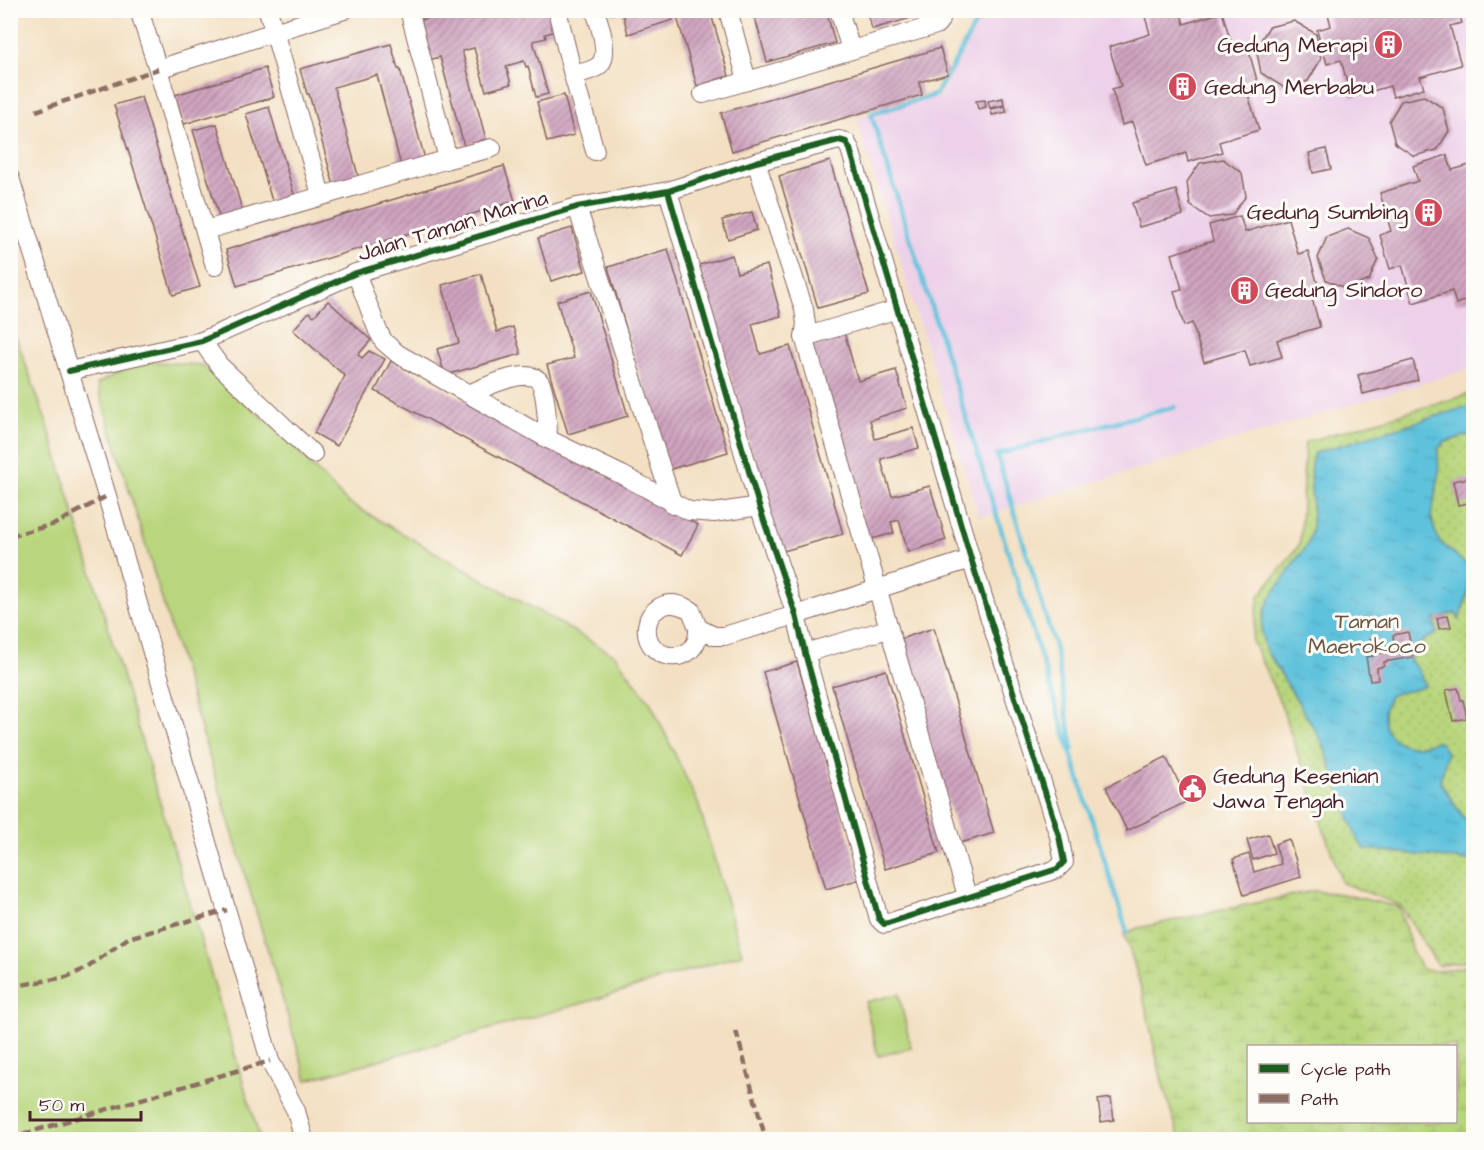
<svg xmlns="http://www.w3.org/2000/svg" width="1484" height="1150" viewBox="0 0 1484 1150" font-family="'Architects Daughter',sans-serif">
  <defs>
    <pattern id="wetland-marsh" width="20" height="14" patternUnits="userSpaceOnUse" patternTransform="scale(1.5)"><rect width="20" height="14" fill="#b8d67d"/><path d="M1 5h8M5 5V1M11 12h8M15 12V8" fill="none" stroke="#a0b76c"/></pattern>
    <pattern id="park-dots" width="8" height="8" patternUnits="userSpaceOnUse" patternTransform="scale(1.5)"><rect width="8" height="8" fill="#b8d67d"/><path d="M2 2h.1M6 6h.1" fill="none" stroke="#a0b76c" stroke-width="1.8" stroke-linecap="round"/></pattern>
    <pattern id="water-ripples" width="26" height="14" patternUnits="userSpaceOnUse" patternTransform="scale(1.5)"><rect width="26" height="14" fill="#5ec2dc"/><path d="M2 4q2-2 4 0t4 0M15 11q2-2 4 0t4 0" fill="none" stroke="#53a6bd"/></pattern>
    <pattern id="building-hatch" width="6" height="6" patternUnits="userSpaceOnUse" patternTransform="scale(1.5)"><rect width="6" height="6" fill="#cfa4c0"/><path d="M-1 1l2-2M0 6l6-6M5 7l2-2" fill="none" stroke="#aa859c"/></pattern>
  </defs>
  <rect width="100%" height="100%" fill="#fdfcf7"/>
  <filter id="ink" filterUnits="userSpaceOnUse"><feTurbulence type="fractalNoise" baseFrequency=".0167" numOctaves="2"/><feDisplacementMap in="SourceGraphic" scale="12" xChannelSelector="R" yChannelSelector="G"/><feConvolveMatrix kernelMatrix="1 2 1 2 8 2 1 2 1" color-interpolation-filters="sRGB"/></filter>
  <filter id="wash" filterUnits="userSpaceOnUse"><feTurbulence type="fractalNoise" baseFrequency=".008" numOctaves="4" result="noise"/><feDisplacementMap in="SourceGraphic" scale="24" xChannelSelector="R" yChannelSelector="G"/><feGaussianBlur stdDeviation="1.35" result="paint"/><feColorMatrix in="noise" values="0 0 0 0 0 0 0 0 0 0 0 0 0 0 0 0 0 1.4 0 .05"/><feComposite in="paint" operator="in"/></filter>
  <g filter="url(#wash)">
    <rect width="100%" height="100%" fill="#f3e0c2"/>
    <polygon fill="#edd1e9" points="985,11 1473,11 1473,368 979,517 857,120 884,106 939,97"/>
    <g fill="#b8d67d" stroke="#817a54" stroke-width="1.5">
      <polygon points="11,324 48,426 260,1139 11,1139"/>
      <polygon points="141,361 202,365 273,426 347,502 615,655 651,704 698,803 742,954 594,1000 307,1080 97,384"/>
      <polygon points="899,994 911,1048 878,1056 865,1002"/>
    </g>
    <path fill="url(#wetland-marsh)" stroke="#817a54" stroke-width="1.5" fill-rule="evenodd" d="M1313,891L1342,894L1399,907L1413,954L1423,970L1439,971L1473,965V1139H1180C1174,1119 1166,1098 1161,1077C1150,1029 1142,981 1124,934L1138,928ZM1248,1046H1456V1122H1248Z"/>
    <polygon fill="url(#park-dots)" stroke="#817a54" stroke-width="1.5" points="1473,393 1473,960 1438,966 1400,905 1342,883 1280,702 1252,641 1259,596 1300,544 1305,442"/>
    <path fill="url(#water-ripples)" stroke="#547084" stroke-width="1.5" d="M1473,405V434L1445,442L1438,449L1439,476L1431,516L1435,531L1440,542L1466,564L1471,577L1468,593L1459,620L1456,613L1434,619L1437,634C1423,638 1415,647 1410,660L1419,671L1425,686C1413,692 1402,690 1390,696C1388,702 1384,708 1384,714C1383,743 1412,753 1435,741L1441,743L1447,753L1440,782L1464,818L1473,821V861L1365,849L1357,839L1322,741L1266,650C1252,612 1277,589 1297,559C1301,553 1307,547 1309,540C1319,509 1304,479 1314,453Z"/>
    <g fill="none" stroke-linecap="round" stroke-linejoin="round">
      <g stroke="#5ec2dc" stroke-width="4.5">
        <polyline points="983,10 951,69 935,95 871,114 1127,932"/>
        <polyline points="1073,749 1055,647 997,455 1072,433 1175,407"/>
      </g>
    </g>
    <g id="blocks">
      <g fill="url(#building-hatch)">
        <polygon points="457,10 525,10 526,13 539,10 540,13 555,10 560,30 545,34 546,38 533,41 548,94 536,97 528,66 526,67 524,61 506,66 511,84 486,91 474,48 462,51 486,139 464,146 440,57 428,60 417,21"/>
        <polygon points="612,10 671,10 673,20 628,34 622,11 613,14"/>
        <polygon points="675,10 710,10 729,76 697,86"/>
        <polygon points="753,10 826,10 835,43 767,62"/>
        <polygon points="866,10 924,10 925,14 872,29"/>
        <polygon points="1152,10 1180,10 1184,24 1222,12 1234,52 1248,48 1258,84 1246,88 1259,130 1219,142 1222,152 1188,162 1186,153 1146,165 1132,122 1122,125 1112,89 1121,86 1109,47 1150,34 1144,13"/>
        <polygon points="1327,10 1458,10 1462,23 1450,26 1461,65 1420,77 1424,88 1393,97 1390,86 1351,97 1341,60 1327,64 1317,30 1331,26"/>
        <polygon points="1464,10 1473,10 1473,18 1466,15"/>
        <polygon points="1294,21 1316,34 1321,59 1308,81 1283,87 1261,73 1256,48 1269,27"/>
        <polygon points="391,44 398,69 400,69 425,159 401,166 377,75 334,87 359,179 334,186 309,94 307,94 300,69"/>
        <polygon points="940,48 948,74 919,82 922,95 732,151 721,113"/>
        <polygon points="265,68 274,97 184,124 175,95"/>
        <polygon points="564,95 574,135 547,142 537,102"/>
        <polygon points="1424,96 1443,108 1449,131 1437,150 1414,156 1395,143 1389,121 1401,101"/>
        <polygon points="141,97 200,287 173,295 114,105"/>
        <polygon points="1003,98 1004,105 990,108 988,101"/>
        <polygon points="985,100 986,107 978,109 976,101"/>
        <polygon points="1005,106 1007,112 992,115 991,109"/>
        <polygon points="269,107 295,198 273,204 246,114"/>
        <polygon points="217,124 243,213 220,220 193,130"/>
        <polygon points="1326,149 1331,169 1313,173 1309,153"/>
        <polygon points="1447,155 1452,170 1473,164 1473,298 1456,304 1452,291 1413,303 1402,265 1390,269 1380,235 1391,231 1380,193 1418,181 1413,166"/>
        <polygon points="1223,159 1242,173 1246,196 1232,215 1209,218 1190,205 1187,182 1200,163"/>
        <polygon points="830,161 869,294 818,308 779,176"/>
        <polygon points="504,166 515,201 237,286 226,250"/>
        <polygon points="1176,190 1183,215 1139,227 1132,203"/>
        <polygon points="752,212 757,230 728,239 722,220"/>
        <polygon points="1240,216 1245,232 1288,219 1298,254 1308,251 1318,285 1309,288 1320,327 1277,340 1282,357 1250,366 1245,350 1204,362 1192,323 1184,326 1174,291 1182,289 1172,254 1213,241 1209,225"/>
        <polygon points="572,228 585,271 551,281 538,238"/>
        <polygon points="1348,229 1369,238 1378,259 1369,280 1347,289 1326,280 1318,258 1327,237"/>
        <polygon points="668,249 728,452 668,470 608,267"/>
        <polygon points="732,255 737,273 767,265 781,316 752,324 760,354 790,346 843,534 780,552 699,265"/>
        <polygon points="481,274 497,332 513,327 521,354 445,375 437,349 459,343 442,285"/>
        <polygon points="591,291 628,416 568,434 547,365 574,358 557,301"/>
        <polygon points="328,301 371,340 358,355 362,358 369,351 385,359 337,446 314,433 345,376 293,330 309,312 314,316"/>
        <polygon points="844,332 858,381 896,370 907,408 870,420 875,439 913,428 919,448 881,459 884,471 892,496 930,486 946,540 908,552 899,520 891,522 894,533 868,540 811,342"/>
        <polygon points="1413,360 1418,380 1363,394 1358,375"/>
        <polygon points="391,361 698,525 682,555 375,391"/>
        <polygon points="1473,477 1473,502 1458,505 1453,481"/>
        <polygon points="1448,615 1451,627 1439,629 1437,618"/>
        <polygon points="934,628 994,833 960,843 900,639"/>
        <polygon points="1408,632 1413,657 1384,662 1384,666 1377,668 1378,680 1370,681 1366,657 1373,656 1370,639 1377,638 1380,653 1395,651 1393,635"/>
        <polygon points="797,662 861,879 826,889 763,672"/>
        <polygon points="886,670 939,853 885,869 832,686"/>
        <polygon points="1458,688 1461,700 1463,700 1467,718 1453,721 1446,690"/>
        <polygon points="1473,699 1473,717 1472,717 1469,700"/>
        <polygon points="1473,728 1473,736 1469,737 1468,729"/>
        <polygon points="1166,757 1188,801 1127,831 1106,787"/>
        <polygon points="1268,834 1274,853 1253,860 1247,840"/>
        <polygon points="1289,839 1301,877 1244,895 1233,859 1249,854 1254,872 1281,864 1275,844"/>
        <polygon points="1111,1098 1114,1120 1101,1122 1098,1100"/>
      </g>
    </g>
  </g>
  <g filter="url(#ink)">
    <use href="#blocks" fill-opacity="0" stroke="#856360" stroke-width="1.5"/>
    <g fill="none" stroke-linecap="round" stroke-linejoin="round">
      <defs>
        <g id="street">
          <polyline points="139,10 158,69"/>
          <polyline points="268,10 321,195"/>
          <polyline points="409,10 448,159"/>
          <polyline points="728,10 747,81"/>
          <polyline points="839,10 851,50"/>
          <polyline points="559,18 573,75"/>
          <polyline points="703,94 936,25 941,19 942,10"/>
          <path d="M595,151L573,75C581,73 591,71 597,67C612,58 599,23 595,10"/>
          <polyline points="756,162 804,309 806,324 804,337 967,896"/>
          <polyline points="10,178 107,496 270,1061 296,1111 304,1140"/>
          <polyline points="577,207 673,505"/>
          <polyline points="206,230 448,159 492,148"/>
          <polyline points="215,266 158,69 344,10"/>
          <polyline points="356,273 378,331 384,342 398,354 548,439 622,475 689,511 714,513 759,506"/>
          <polyline points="804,337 898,309"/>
          <polyline points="202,341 219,365 313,454"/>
          <polyline points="69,371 202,341 356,273 577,207 668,191 756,162 839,140 846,142 850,149 971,559 1059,836 1064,862 1057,869 888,923 884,924 879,919 805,653 796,615 759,506 668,191"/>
          <path d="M469,394C483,388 530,365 540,382C547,395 547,424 548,439"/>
          <path d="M698,628C700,669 643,663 647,626C648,620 651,613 656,610C667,600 679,604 691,610L698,628L714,636H724L796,615L971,559"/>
          <polyline points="805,653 888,629"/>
        </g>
      </defs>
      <use href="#street" stroke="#856360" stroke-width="20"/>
      <use href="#street" stroke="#fff" stroke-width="18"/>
      <g stroke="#8d6e63" stroke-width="4.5" stroke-dasharray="9 4.5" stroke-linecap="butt">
        <polyline points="36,111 158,69"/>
        <polyline points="10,536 55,524 107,496"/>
        <polyline points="10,987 66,977 87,968 128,938 227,910"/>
        <polyline points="736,1031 766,1140"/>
        <polyline points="10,1138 270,1061"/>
      </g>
      <defs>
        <polyline id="cycleway" points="69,371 202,341 356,273 577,207 668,191 756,162 839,140 846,142 850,149 971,559 1059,836 1064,862 1057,869 888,923 884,924 879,919 805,653 796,615 759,506 668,191"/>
      </defs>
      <use href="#cycleway" stroke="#fdfcf7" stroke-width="10"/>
      <use href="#cycleway" stroke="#1b5e20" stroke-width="6"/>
    </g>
  </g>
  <defs>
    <symbol id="building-disc" viewBox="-11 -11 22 22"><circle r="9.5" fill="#d1495b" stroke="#fdfcf7"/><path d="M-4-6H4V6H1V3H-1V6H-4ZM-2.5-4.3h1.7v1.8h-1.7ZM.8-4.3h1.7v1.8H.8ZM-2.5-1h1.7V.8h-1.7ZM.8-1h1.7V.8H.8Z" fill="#fff"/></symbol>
    <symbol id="civic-disc" viewBox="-11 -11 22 22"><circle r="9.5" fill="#d1495b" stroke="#fdfcf7"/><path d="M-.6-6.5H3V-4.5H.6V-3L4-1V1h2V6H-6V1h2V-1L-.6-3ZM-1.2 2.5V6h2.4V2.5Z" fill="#fff"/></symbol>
  </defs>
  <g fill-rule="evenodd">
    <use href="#building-disc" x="1372" y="28" width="33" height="33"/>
    <use href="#building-disc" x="1166" y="70" width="33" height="33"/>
    <use href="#building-disc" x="1412" y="196" width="33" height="33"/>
    <use href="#building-disc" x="1228" y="274" width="33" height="33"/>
    <use href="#civic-disc" x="1176" y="772" width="33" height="33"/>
  </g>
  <g text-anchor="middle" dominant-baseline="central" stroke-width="6" stroke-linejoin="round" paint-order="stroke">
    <g font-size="22" fill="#4a1f2b" stroke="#fdfcf7" text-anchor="start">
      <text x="1367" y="45" text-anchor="end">Gedung Merapi</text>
      <text x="1204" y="87">Gedung Merbabu</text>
      <text x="1408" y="212" text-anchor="end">Gedung Sumbing</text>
      <text x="1265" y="290">Gedung Sindoro</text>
      <text x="1213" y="776">Gedung Kesenian<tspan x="1213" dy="25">Jawa Tengah</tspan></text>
    </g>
    <g font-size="22" fill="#4a1f2b" stroke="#fdfcf7">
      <text transform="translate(453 226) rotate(-17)">Jalan Taman Marina</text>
    </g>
    <g font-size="22" fill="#6b5644" stroke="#fdfcf7">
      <text x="1367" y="621">Taman<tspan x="1367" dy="25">Maerokoco</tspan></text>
    </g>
  </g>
  <rect width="1484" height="1150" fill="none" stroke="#fdfcf7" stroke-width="36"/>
  <rect x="1247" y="1045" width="210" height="78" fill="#fdfcf7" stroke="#b5a4a5" stroke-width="1.5"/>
  <rect x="1259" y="1064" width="30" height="9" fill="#1b5e20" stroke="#b5a4a5" stroke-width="1.5"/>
  <text x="1301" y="1075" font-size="18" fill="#4a1f2b">Cycle path</text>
  <rect x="1259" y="1094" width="30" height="9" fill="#8d6e63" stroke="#b5a4a5" stroke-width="1.5"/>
  <text x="1301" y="1105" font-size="18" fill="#4a1f2b">Path</text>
  <path d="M30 1111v9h111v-9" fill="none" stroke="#4a1f2b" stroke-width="3"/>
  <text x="39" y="1111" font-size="18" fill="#4a1f2b" stroke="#fdfcf7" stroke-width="4.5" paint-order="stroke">50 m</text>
</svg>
